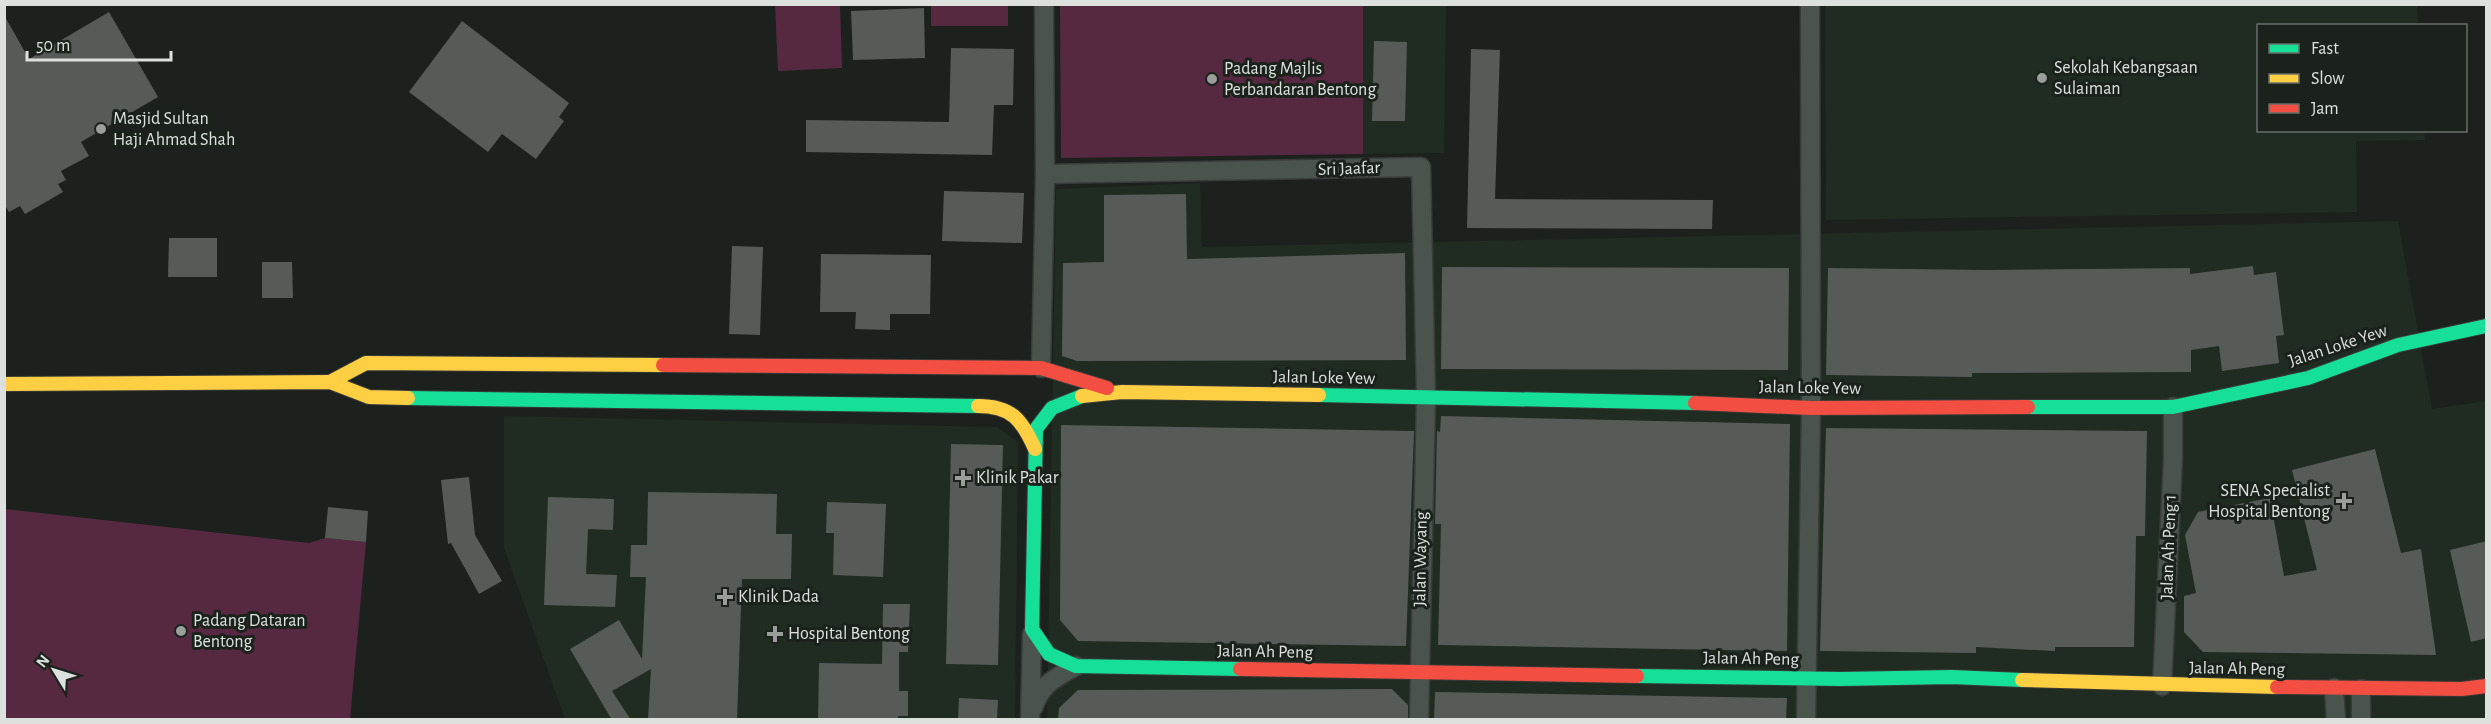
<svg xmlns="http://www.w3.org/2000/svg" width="2491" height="724" viewBox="0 0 2491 724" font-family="'Alegreya Sans',sans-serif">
  <rect width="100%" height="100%" fill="#1c211d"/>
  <g fill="#202b21">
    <polygon points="1363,5 1446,5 1444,153 1363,154"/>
    <polygon points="1825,5 2417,5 2418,25 2258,26 2258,130 2424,131 2425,140 2356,141 2357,212 1826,220"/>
    <polygon points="1200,183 1202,247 2398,221 2432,409 2486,401 2486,719 1047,720 1056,189"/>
    <polygon points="504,416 997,427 1018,442 1015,719 565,719 504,548"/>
  </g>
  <g fill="#572940">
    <polygon points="775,5 840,5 842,68 778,71"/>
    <rect x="931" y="5" width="77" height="21"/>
    <polygon points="1060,5 1363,5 1363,154 1061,158"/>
    <polygon points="5,509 309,543 325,538 366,542 350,719 5,720"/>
  </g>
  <g fill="#575b58">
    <polygon points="924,8 925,58 853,60 851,11"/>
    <polygon points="109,12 158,97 81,142 89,156 61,171 66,180 58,184 63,192 25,214 20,206 9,212 4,204 4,15 29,59"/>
    <polygon points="462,21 569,103 559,117 564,121 536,159 502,134 488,152 409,92"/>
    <polygon points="1374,41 1407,42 1405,121 1372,121"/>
    <polygon points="951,48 1014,49 1013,105 994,105 992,155 806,152 806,120 949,122"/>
    <polygon points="1471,49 1500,50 1495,199 1713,200 1712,229 1467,228"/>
    <polygon points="944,191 1024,193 1022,243 942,241"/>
    <polygon points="1186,194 1187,259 1405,253 1406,360 1077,361 1062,356 1063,263 1104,262 1104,195"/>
    <polygon points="169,238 217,238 217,277 168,277"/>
    <polygon points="732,246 763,247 760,335 729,334"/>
    <polygon points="821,254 931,255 930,314 890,314 890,330 855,329 856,312 820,312"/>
    <polygon points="262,262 292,262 293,298 262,298"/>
    <polygon points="2253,266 2254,275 2276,272 2284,335 2276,336 2279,363 2222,371 2219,346 2191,350 2191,372 1972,373 1972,377 1826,375 1828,268 1987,270 2190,268 2190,274"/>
    <polygon points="1442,267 1789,268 1788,370 1441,369"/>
    <polygon points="1441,416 1790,424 1787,651 1438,645 1441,524 1435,524 1437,431 1440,432"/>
    <polygon points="1061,425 1414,431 1406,646 1078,641 1060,620"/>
    <polygon points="1826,428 2147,431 2145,536 2136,536 2134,647 2055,647 2055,651 1976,647 1976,653 1820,651"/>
    <polygon points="951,444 1003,445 998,665 946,664"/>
    <polygon points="2375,449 2401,553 2421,549 2436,655 2203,652 2184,632 2184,596 2196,593 2185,535 2198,512 2270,498 2284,576 2317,570 2292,470"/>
    <polygon points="469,477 475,535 502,581 479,594 451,543 448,544 441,480"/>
    <polygon points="648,492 777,494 776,534 792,534 791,579 742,579 737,720 648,720 651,669 612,691 631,720 612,720 570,649 619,620 642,659 646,577 630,577 631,545 647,545"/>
    <polygon points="548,497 614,499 613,530 588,529 586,574 617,575 615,607 544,605"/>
    <polygon points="827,502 886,504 883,577 833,575 834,533 826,533"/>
    <polygon points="328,507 368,511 366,542 325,538"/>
    <polygon points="2487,541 2487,638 2471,642 2450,550"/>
    <polygon points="883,604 910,604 908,652 899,652 899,691 908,691 908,716 898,716 898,720 818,720 819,663 882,664"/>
    <polygon points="1392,689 1408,705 1408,720 1058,720 1059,708 1078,690"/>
    <polygon points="1435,692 1787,698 1786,720 1434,720"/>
    <polygon points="959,698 998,700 997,720 958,720"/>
  </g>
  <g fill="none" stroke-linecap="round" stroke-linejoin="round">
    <defs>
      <g id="street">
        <polyline points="1045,174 1421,167 1426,398 1419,720"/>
        <polyline points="1041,368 1045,174 1044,4"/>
        <polyline points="2162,686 2173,459 2173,407"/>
        <polyline points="2334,688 2336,720"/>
        <polyline points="2361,689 2361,720"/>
        <path d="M1033,708C1042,683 1054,679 1076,666"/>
        <polyline points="1030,720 1032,634"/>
        <polyline points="1806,720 1811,408 1810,4"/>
      </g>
      <g id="fast">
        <polyline points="1319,395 1695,403"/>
        <polyline points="1082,396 1052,408 1036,429 1032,629 1049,654 1076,666 1240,669"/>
        <polyline points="408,398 978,406"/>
        <polyline points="2028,407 2173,407 2308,378 2398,345 2486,326"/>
        <polyline points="1637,676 1841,679 1952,677 2022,680"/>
      </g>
      <g id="slow">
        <polyline points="330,382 366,363 663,365"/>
        <polyline points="4,384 330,382 369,397 408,398"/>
        <polyline points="1082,396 1122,392 1319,395"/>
        <path d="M978,406C1012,406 1022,420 1035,449"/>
        <polyline points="2022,680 2277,687"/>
      </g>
      <g id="jam">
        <polyline points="663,365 1041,368 1107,388"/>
        <polyline points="1695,403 1811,408 2028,407"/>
        <polyline points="1240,669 1637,676"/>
        <polyline points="2277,687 2462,689 2486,686"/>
      </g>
    </defs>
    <use href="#street" stroke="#383b39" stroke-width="21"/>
    <use href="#fast" stroke="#383b39" stroke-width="16"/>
    <use href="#slow" stroke="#383b39" stroke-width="16"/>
    <use href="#jam" stroke="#383b39" stroke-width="16"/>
    <use href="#street" stroke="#4b534d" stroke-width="18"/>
    <use href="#fast" stroke="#16e098" stroke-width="14"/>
    <use href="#slow" stroke="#ffcf43" stroke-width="14"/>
    <use href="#jam" stroke="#f24e42" stroke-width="14"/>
  </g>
  <g fill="#999e9a" stroke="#1b221c" stroke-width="2">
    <circle cx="2042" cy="78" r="6"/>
    <circle cx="1212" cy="79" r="6"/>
    <circle cx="101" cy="129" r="6"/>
    <path d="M960 469h6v6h6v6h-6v6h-6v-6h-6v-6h6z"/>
    <path d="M2341 492h6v6h6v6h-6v6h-6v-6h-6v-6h6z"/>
    <path d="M722 588h6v6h6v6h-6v6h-6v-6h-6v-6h6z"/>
    <circle cx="181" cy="631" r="6"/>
    <path d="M772 625h6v6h6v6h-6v6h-6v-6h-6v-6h6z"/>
  </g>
  <g text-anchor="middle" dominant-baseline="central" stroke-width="6" stroke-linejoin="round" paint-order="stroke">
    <g font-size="18" fill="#dce1dd" stroke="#1b221c" text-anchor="start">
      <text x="2054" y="68">Sekolah Kebangsaan<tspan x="2054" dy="21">Sulaiman</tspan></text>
      <text x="1224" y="69">Padang Majlis<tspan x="1224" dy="21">Perbandaran Bentong</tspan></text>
      <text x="113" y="119">Masjid Sultan<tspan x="113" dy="21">Haji Ahmad Shah</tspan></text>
      <text x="976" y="478">Klinik Pakar</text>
      <text x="2330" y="491" text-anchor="end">SENA Specialist<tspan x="2330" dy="21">Hospital Bentong</tspan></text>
      <text x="738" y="597">Klinik Dada</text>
      <text x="193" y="621">Padang Dataran<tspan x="193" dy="21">Bentong</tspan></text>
      <text x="788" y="634">Hospital Bentong</text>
    </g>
    <g font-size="18" fill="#dce1dd" stroke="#1b221c">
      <text transform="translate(1349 169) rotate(-2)">Sri Jaafar</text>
      <text transform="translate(2338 346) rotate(-18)">Jalan Loke Yew</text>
      <text transform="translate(1324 378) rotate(1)">Jalan Loke Yew</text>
      <text transform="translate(1810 388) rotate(1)">Jalan Loke Yew</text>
      <text transform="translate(2169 547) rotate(-88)">Jalan Ah Peng 1</text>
      <text transform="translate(1421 559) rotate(-89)">Jalan Wayang</text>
      <text transform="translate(1265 652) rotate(1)">Jalan Ah Peng</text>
      <text transform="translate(1751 659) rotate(1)">Jalan Ah Peng</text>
      <text transform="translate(2237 669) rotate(1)">Jalan Ah Peng</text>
    </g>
  </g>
  <rect width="2491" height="724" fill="none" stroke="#dce1dd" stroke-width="12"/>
  <rect x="2257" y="24" width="210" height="108" fill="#1b221c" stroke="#686e69" stroke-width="1.5"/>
  <rect x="2269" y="44" width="30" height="9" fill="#16e098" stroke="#686e69" stroke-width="1.5"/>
  <text x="2311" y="54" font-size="18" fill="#dce1dd">Fast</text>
  <rect x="2269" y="74" width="30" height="9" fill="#ffcf43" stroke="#686e69" stroke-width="1.5"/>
  <text x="2311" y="84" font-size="18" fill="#dce1dd">Slow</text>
  <rect x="2269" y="104" width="30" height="9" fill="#f24e42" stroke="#686e69" stroke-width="1.5"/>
  <text x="2311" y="114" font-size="18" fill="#dce1dd">Jam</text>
  <g transform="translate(54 670) rotate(308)" stroke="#1b221c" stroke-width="4.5" paint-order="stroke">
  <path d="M0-4.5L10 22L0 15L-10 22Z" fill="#dce1dd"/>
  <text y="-9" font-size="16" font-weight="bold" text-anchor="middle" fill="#dce1dd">N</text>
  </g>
  <path d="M27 51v9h144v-9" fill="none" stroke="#dce1dd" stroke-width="3"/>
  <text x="36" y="51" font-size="18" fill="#dce1dd" stroke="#1b221c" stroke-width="4.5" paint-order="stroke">50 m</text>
</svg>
